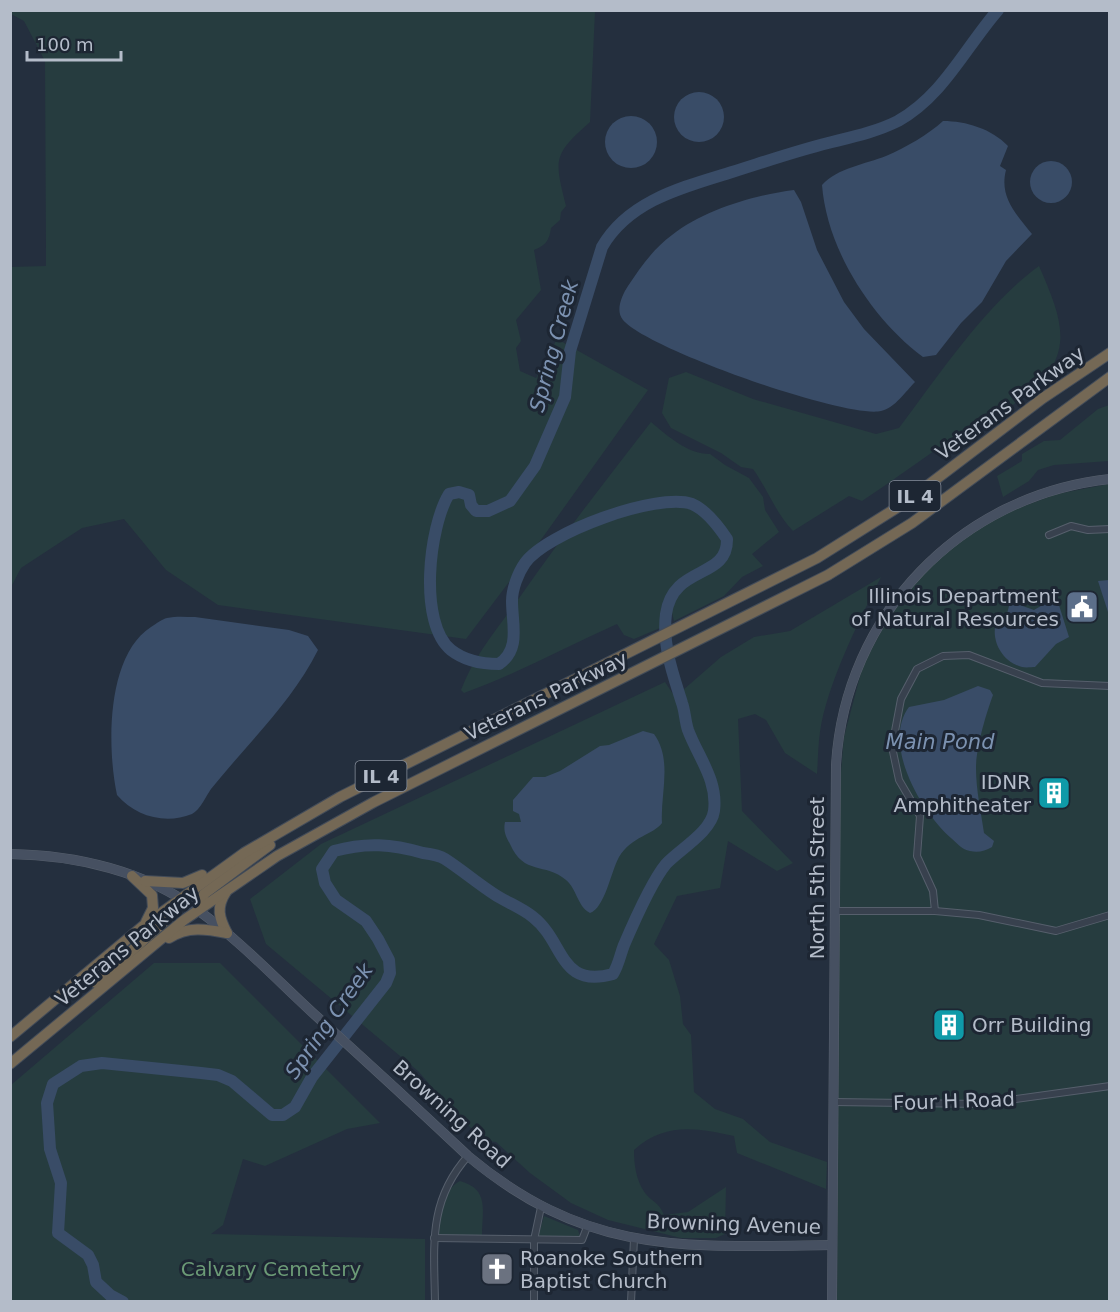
<svg xmlns="http://www.w3.org/2000/svg" width="1120" height="1312" viewBox="0 0 1120 1312" font-family="'DejaVu Sans',sans-serif">
  <rect width="100%" height="100%" fill="#242f3e"/>
  <g fill="#263c3f">
    <path d="M11,10L595,11L590,122C553,155 554,158 566,206L561,212L560,220L551,228C549,241 546,245 534,250L541,290L516,320L521,341L516,348L520,371L536,378L557,339L648,390L543,537L466,639L218,605L166,570L124,519L82,528L21,568L11,587V267L46,266V248L45,61L24,21L11,14Z"/>
    <path d="M1039,266C1062,319 1078,356 1024,396C1016,402 1007,411 998,415C989,419 981,420 973,425C935,449 900,476 862,501L849,496L793,531C775,512 768,490 753,469L741,467L721,453L671,428L662,413L669,378L686,372L753,399L876,434L899,428C939,375 986,304 1039,266Z"/>
    <polygon points="1109,405 1109,461 1054,465 1038,470 1029,481 1003,497 997,476 1022,461 1022,454 1044,441 1060,440 1098,409"/>
    <path d="M651,422C668,436 687,454 710,454L725,465L749,478L763,497L765,510L779,532L752,554L763,566L742,577L724,596L674,621L672,613L662,606L660,628L634,639L624,635L617,624C565,647 517,674 464,693L461,690C475,653 500,626 522,594C563,535 607,479 651,422Z"/>
    <polygon points="1109,484 1109,1301 837,1302 840,783 844,737 863,665 899,599 924,572 958,542 1000,515 1057,494"/>
    <path d="M881,577C859,621 827,684 820,732C818,746 818,760 817,774L785,753L766,720L755,714L738,719L742,811L793,863L777,871L728,841L720,888L677,896L654,944L669,960L680,996L683,1024L691,1035L694,1092L715,1109L743,1119L770,1142L827,1162L826,1189L737,1153L734,1136C697,1128 665,1122 634,1150C634,1165 636,1180 645,1193C652,1202 659,1202 664,1215L688,1212L726,1187L725,1234L716,1238H681L608,1220L571,1203L530,1173L496,1142L487,1141L458,1117L418,1071L266,944L250,899L321,844L665,682L675,697L721,657L754,637L790,631Z"/>
    <polygon points="154,963 220,963 380,1123 347,1129 265,1166 243,1159 223,1225 211,1234 425,1239 425,1301 11,1301 11,1085"/>
    <path d="M460,1181C490,1189 482,1211 482,1237L438,1235C440,1216 441,1191 460,1181Z"/>
    <polygon points="544,1216 578,1230 580,1236 538,1237"/>
  </g>
  <g fill="#394c67">
    <circle cx="699" cy="117" r="25"/>
    <circle cx="631" cy="142" r="26"/>
    <path d="M943,121C966,121 992,129 1008,146L1000,166L1006,170C999,197 1016,214 1032,234L1006,261L982,302L961,323L936,355L923,357C872,319 827,250 822,185C837,168 866,164 886,156C905,148 929,134 943,121Z"/>
    <circle cx="1051" cy="182" r="21"/>
    <path d="M794,190L801,202L817,250L844,302L864,329L915,382C906,391 895,408 881,411C846,419 647,349 623,320C615,311 622,295 628,286C640,268 653,249 672,235C704,210 754,195 794,190Z"/>
    <polygon points="1109,580 1110,581 1109,615 1098,581"/>
    <path d="M1058,602L1069,637L1056,644L1035,667C1032,667 1026,668 1022,667C999,661 988,634 999,616L1007,614L1009,606L1017,604L1034,610L1046,603Z"/>
    <path d="M195,617L289,630L308,636L318,650C292,702 248,743 211,789C206,796 200,810 192,814C165,825 135,816 117,795C107,748 106,656 151,627C156,624 162,619 167,618C176,616 186,617 195,617Z"/>
    <path d="M978,686L990,690L993,695C986,714 976,748 976,768C976,790 981,812 984,833L994,841L992,847C985,851 978,853 970,851C962,850 957,843 951,838C922,813 881,744 909,707L944,700Z"/>
    <path d="M643,731L654,734C673,760 660,795 662,823C653,835 632,836 619,857C611,871 605,908 590,913C577,906 577,889 566,880C545,862 524,876 510,844C506,837 503,831 505,822H521L519,814L513,811V800L533,777H545L560,771L600,746L609,745Z"/>
  </g>
  <g fill="none" stroke-linecap="round" stroke-linejoin="round">
    <path stroke="#394c67" stroke-width="12" d="M123,1302L110,1295L96,1282L93,1265L88,1255L58,1233L61,1183L50,1149L48,1118L47,1103L53,1084L81,1066L102,1063L201,1073L218,1075L232,1081L272,1115H283L295,1107L312,1077L386,983L390,973L389,960L378,939L366,921L336,900L325,883L322,869L334,851C366,842 392,844 423,853C431,854 439,855 445,859C462,870 477,883 494,894C506,902 522,908 533,917C565,942 559,989 613,974C619,964 620,955 624,945C633,924 652,881 666,864C680,849 711,832 714,811C718,780 698,757 688,730C685,721 685,711 682,703C673,674 662,645 666,614C673,564 728,580 727,539C719,527 706,510 692,504C657,492 546,533 525,563C518,573 512,589 512,601C512,624 521,649 499,664C482,664 465,661 451,650C418,623 429,527 449,494L459,492L469,495L471,505L476,511H488L510,501L535,466L565,397L570,351L602,247C629,200 684,187 732,172C764,162 796,151 828,143C852,137 876,132 898,121C943,96 965,48 998,10"/>
    <defs>
      <g id="street">
        <polyline points="1049,535 1071,526 1088,530 1110,529"/>
        <polyline points="835,911 935,911 979,915 1056,931 1110,915"/>
        <polyline points="935,911 933,891 917,856 920,816 899,780 892,747 901,699 917,669 943,656 969,655 1042,683 1110,686"/>
        <polyline points="833,1102 980,1104 1110,1086"/>
        <polyline points="434,1238 582,1240 587,1227"/>
        <path d="M435,1302C434,1245 428,1201 468,1156"/>
        <polyline points="534,1302 534,1240 541,1207"/>
        <polyline points="631,1302 634,1239"/>
      </g>
      <g id="secondary">
        <path d="M10,854C76,855 146,871 199,911C240,941 276,979 314,1014C366,1061 417,1108 468,1156C588,1256 685,1247 832,1245"/>
        <path d="M832,1302L836,765C845,615 960,495 1110,479"/>
      </g>
      <g id="highway">
        <polyline points="132,876 152,895 153,908 146,922"/>
        <polyline points="145,881 183,883 202,875"/>
        <path d="M226,892C216,907 219,918 227,933"/>
        <polyline points="198,910 204,894 270,845"/>
        <path d="M169,938C188,926 206,929 227,933"/>
        <polyline points="96,983 169,917 178,902"/>
        <polyline points="10,1037 143,926 244,853 340,797 817,558 906,502 1043,398 1110,353"/>
        <polyline points="10,1064 184,920 277,856 374,802 828,575 912,523 1110,377"/>
      </g>
    </defs>
    <use href="#street" stroke="#565f6c" stroke-width="8"/>
    <use href="#secondary" stroke="#565f6c" stroke-width="10"/>
    <use href="#highway" stroke="#434c59" stroke-width="12"/>
    <use href="#street" stroke="#38414e" stroke-width="6"/>
    <use href="#secondary" stroke="#465061" stroke-width="9"/>
    <use href="#highway" stroke="#746855" stroke-width="10"/>
  </g>
  <defs>
    <symbol id="civic-square" viewBox="-11 -11 22 22"><rect x="-9" y="-9" width="18" height="18" rx="4" fill="#5c6f8a" stroke="#1d2633"/><path d="M-.6-6.5H3V-4.5H.6V-3L4-1V1h2V6H-6V1h2V-1L-.6-3ZM-1.2 2.5V6h2.4V2.5Z" fill="#fff"/></symbol>
    <symbol id="building-square" viewBox="-11 -11 22 22"><rect x="-9" y="-9" width="18" height="18" rx="4" fill="#0f9aa8" stroke="#1d2633"/><path d="M-4-6H4V6H1V3H-1V6H-4ZM-2.5-4.3h1.7v1.8h-1.7ZM.8-4.3h1.7v1.8H.8ZM-2.5-1h1.7V.8h-1.7ZM.8-1h1.7V.8H.8Z" fill="#fff"/></symbol>
    <symbol id="church-square" viewBox="-11 -11 22 22"><rect x="-9" y="-9" width="18" height="18" rx="4" fill="#6b7280" stroke="#1d2633"/><path d="M-1.2-6h2.4v3.5h3.3v2.4h-3.3V6h-2.4V-.1h-3.3v-2.4h3.3Z" fill="#fff"/></symbol>
  </defs>
  <g fill-rule="evenodd">
    <use href="#civic-square" x="1063" y="588" width="38" height="38"/>
    <use href="#building-square" x="1035" y="774" width="38" height="38"/>
    <use href="#building-square" x="930" y="1006" width="38" height="38"/>
    <use href="#church-square" x="478" y="1250" width="38" height="38"/>
  </g>
  <g text-anchor="middle" dominant-baseline="central" stroke-width="6" stroke-linejoin="round" paint-order="stroke">
    <g fill="#1d2633" stroke="#878f9c" stroke-width="1.5">
      <rect x="889.5" y="481" width="51" height="30" rx="4.5"/>
      <rect x="355.5" y="761" width="51" height="30" rx="4.5"/>
    </g>
    <g font-size="18" font-weight="bold" fill="#b4bcc9">
      <text x="915" y="496">IL 4</text>
      <text x="381" y="776">IL 4</text>
    </g>
    <g font-size="20" fill="#b4bcc9" stroke="#1d2633">
      <text transform="translate(1010 403) rotate(-36)">Veterans Parkway</text>
      <text transform="translate(546 696) rotate(-26)">Veterans Parkway</text>
      <text transform="translate(817 878) rotate(-90)">North 5th Street</text>
      <text transform="translate(127 946) rotate(-39)">Veterans Parkway</text>
      <text transform="translate(954 1101) rotate(-2)">Four H Road</text>
      <text transform="translate(452 1114) rotate(42)">Browning Road</text>
      <text transform="translate(734 1224) rotate(2)">Browning Avenue</text>
    </g>
    <g font-size="20" fill="#b4bcc9" stroke="#1d2633" text-anchor="end">
      <text x="1059" y="596">Illinois Department<tspan x="1059" dy="23">of Natural Resources</tspan></text>
      <text x="1031" y="782">IDNR<tspan x="1031" dy="23">Amphitheater</tspan></text>
      <text x="972" y="1025" text-anchor="start">Orr Building</text>
      <text x="520" y="1258" text-anchor="start">Roanoke Southern<tspan x="520" dy="23">Baptist Church</tspan></text>
    </g>
    <g font-size="20" fill="#6b9a76" stroke="#1d2633">
      <text x="271" y="1269">Calvary Cemetery</text>
    </g>
    <g font-size="21" font-style="italic" fill="#7c92b1" stroke="#1d2633">
      <text transform="translate(554 346) rotate(-75)">Spring Creek</text>
      <text x="940" y="742">Main Pond</text>
      <text transform="translate(329 1021) rotate(-55)">Spring Creek</text>
    </g>
  </g>
  <rect width="1120" height="1312" fill="none" stroke="#b4bcc9" stroke-width="24"/>
  <path d="M27 51v9h94v-9" fill="none" stroke="#b4bcc9" stroke-width="3"/>
  <text x="36" y="51" font-size="18" fill="#b4bcc9" stroke="#1d2633" stroke-width="4.5" paint-order="stroke">100 m</text>
</svg>
